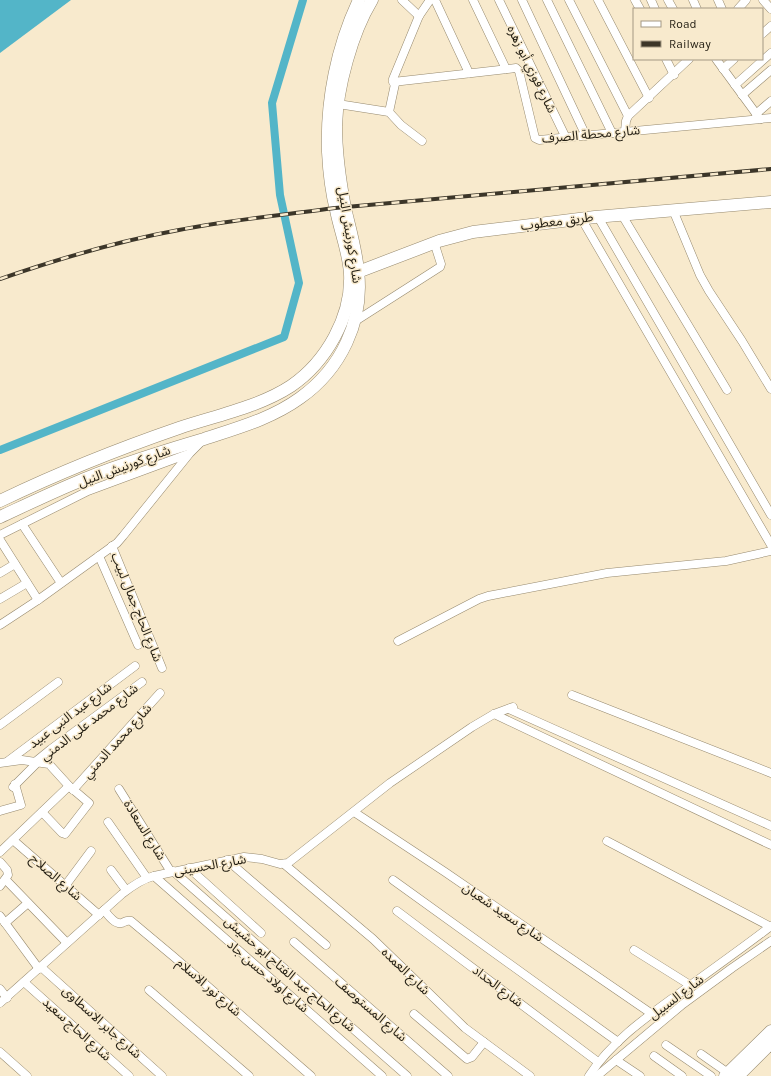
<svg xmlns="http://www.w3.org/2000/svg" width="771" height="1076" viewBox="0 0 771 1076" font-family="Karla,'Noto Sans Arabic',sans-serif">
  <rect width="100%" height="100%" fill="#f8eacd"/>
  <polygon fill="#53b5c8" points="0,0 71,0 0,53"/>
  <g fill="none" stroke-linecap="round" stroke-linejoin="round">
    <polyline stroke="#53b5c8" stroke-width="8" points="0,450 284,337 299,283 280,195 272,103 303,0"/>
    <defs>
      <g id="street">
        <polyline points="402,0 419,16"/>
        <polyline points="435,0 469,73"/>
        <polyline points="473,0 506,69"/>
        <polyline points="499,0 566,138"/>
        <polyline points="522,0 586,136"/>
        <polyline points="547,0 612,133"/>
        <polyline points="569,0 628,116"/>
        <polyline points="598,0 649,98"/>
        <polyline points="635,0 640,9"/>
        <polyline points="651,0 655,9"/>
        <polyline points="668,0 673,9"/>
        <polyline points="693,0 697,9"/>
        <polyline points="718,0 722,9"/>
        <polyline points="763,0 771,9"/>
        <polyline points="738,9 746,0"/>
        <polyline points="762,34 771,26"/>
        <polyline points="666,59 674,75"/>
        <polyline points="716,59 760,119"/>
        <polyline points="723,69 734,59"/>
        <polyline points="393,82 516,68 519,71 535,138 539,140 771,118"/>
        <polyline points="735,85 771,53"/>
        <polyline points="742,95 771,70"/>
        <polyline points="338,104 389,112 401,125 422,141"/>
        <polyline points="389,112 395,84 393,79 419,16 430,0"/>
        <polyline points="756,114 771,101"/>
        <polyline points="625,131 626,121 628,116 689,59"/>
        <polyline points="673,210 700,275 709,291 742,341 771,389"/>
        <polyline points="622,215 727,390"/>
        <polyline points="598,217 771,515"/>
        <polyline points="581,218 771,545"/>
        <polyline points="354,322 440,267 441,264 434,242"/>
        <polyline points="22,524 61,583"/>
        <polyline points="0,535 88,491 188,454"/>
        <polyline points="0,540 38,600"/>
        <polyline points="112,546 162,668"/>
        <polyline points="99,556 138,645"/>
        <polyline points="0,573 15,564"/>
        <polyline points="0,599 27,583"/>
        <polyline points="0,625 38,600 117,543 123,536 190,453 201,442"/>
        <polyline points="398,641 479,599 488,596 607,573 726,561 771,551"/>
        <polyline points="572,695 771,773"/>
        <polyline points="509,709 771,826"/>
        <polyline points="494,714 771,845"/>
        <polyline points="0,725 58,682"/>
        <polyline points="8,761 135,666"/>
        <polyline points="35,762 51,749 142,682"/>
        <polyline points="0,763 22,760 49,764 69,786 89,803 65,834 62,833 42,812"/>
        <polyline points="13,787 38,762"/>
        <polyline points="119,789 171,872"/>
        <polyline points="73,790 160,693"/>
        <polyline points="0,811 21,805 15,784"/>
        <polyline points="354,812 445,872 652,1014"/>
        <polyline points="108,822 147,878"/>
        <polyline points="13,840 99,915"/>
        <polyline points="607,841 771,927"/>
        <polyline points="0,852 69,786"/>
        <polyline points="227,860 326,945"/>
        <polyline points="0,862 7,870 8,875 0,886"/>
        <polyline points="284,864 373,939 465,1028 530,1076"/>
        <polyline points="189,868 261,933"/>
        <polyline points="111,870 126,890"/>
        <polyline points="173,871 407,1076"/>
        <polyline points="154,876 382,1076"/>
        <polyline points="6,880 67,943"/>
        <polyline points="393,880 618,1042"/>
        <polyline points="65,886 91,851"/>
        <path d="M104,910C108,915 115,925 122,923C126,921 126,920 131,921L174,957L311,1076"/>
        <polyline points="397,911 598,1062"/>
        <polyline points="0,916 39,969"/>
        <polyline points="5,923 28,903"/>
        <polyline points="294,942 448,1076"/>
        <polyline points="634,950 690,985"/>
        <polyline points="41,967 162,1076"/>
        <polyline points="24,982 129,1076"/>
        <polyline points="0,989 7,998"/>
        <polyline points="149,990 249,1076"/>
        <path d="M0,1003L122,894C132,886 142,879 154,876L244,857L262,859L280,864L288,863L390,783L472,727L494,714L513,707"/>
        <polyline points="414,1014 467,1059 472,1057 484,1042"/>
        <polyline points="666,1045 711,1076"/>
        <polyline points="0,1052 27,1076"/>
        <polyline points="701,1054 728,1073"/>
        <polyline points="654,1056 682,1076"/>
        <polyline points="616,1060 640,1076"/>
        <path d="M589,1076C610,1043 645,1018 677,995C708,972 740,950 771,926"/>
        <polyline points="597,1076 683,1004 732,968 771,941"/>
      </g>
      <g id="secondary">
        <polyline points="351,274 358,272 439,241 473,232 595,217 771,202"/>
        <path d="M0,501C58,473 118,449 179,428C215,416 259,407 291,386C326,362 352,317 350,274C349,253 340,231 336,210C331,191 329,172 328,152C326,101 337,46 359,0"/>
        <path d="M0,517C41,498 82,478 125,464C151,455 177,447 204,439C237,428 271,419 300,398C341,369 364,321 358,271C356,249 350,229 345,208C340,181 336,153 336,126C337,87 352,33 372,0"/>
        <polyline points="725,1076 771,1031"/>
        <polyline points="738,1076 771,1043"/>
      </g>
    </defs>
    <use href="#street" stroke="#96896e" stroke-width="9"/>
    <use href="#secondary" stroke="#96896e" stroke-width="13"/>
    <use href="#street" stroke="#fff" stroke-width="8"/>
    <use href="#secondary" stroke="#fff" stroke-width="12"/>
    <defs>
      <path id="rail" d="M0,279C58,259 118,241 179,230C230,220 283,215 335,208L771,169"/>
    </defs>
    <use href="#rail" stroke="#3c3629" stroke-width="4"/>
    <use href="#rail" stroke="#f8eacd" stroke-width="2.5" stroke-dasharray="8" stroke-linecap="butt"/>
  </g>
  <g text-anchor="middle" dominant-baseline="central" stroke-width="3" stroke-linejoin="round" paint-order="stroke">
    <g font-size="13" fill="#231e13" stroke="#f8eacd">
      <text transform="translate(532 69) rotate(64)">شارع فوزي أبو زهره</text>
      <text transform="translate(591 134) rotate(-5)">شارع محطة الصرف</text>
      <text transform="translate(557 221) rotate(-7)">طريق معطوب</text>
      <text transform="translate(350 235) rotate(81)">شارع كورنيش النيل</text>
      <text transform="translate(124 466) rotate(-20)">شارع كورنيش النيل</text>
      <text transform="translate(137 607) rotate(68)">شارع الحاج جمال لبيب</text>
      <text transform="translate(70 715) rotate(-37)">شارع عبد النبى عبيد</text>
      <text transform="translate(89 722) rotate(-37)">شارع محمد على الدمني</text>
      <text transform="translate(117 741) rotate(-48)">شارع محمد الدمني</text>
      <text transform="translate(145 830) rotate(58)">شارع السعادة</text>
      <text transform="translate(210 865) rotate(-10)">شارع الحسينى</text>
      <text transform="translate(56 877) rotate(41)">شارع الصلاح</text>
      <text transform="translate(503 912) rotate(34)">شارع سعيد شعبان</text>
      <text transform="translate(406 971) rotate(44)">شارع العمده</text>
      <text transform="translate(290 974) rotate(41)">شارع الحاج عبد الفتاح ابو حشيش</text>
      <text transform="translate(268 976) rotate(41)">شارع اولاد حسن جاد</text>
      <text transform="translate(498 986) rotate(37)">شارع الحداد</text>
      <text transform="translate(209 987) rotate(41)">شارع نور الاسلام</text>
      <text transform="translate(676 997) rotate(-37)">شارع السبيل</text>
      <text transform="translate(371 1009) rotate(41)">شارع المستوصف</text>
      <text transform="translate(102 1022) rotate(42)">شارع جابر الاسطاوى</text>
      <text transform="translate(77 1029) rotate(42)">شارع الحاج سعيد</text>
    </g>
  </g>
  <rect x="633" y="8" width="130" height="52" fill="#f8eacd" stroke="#a39883"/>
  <rect x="641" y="21" width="20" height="6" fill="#ffffff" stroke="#a39883"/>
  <text x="669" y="28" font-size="12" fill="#231e13">Road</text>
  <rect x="641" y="41" width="20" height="6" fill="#3c3629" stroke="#a39883"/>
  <text x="669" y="48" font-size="12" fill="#231e13">Railway</text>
</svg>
